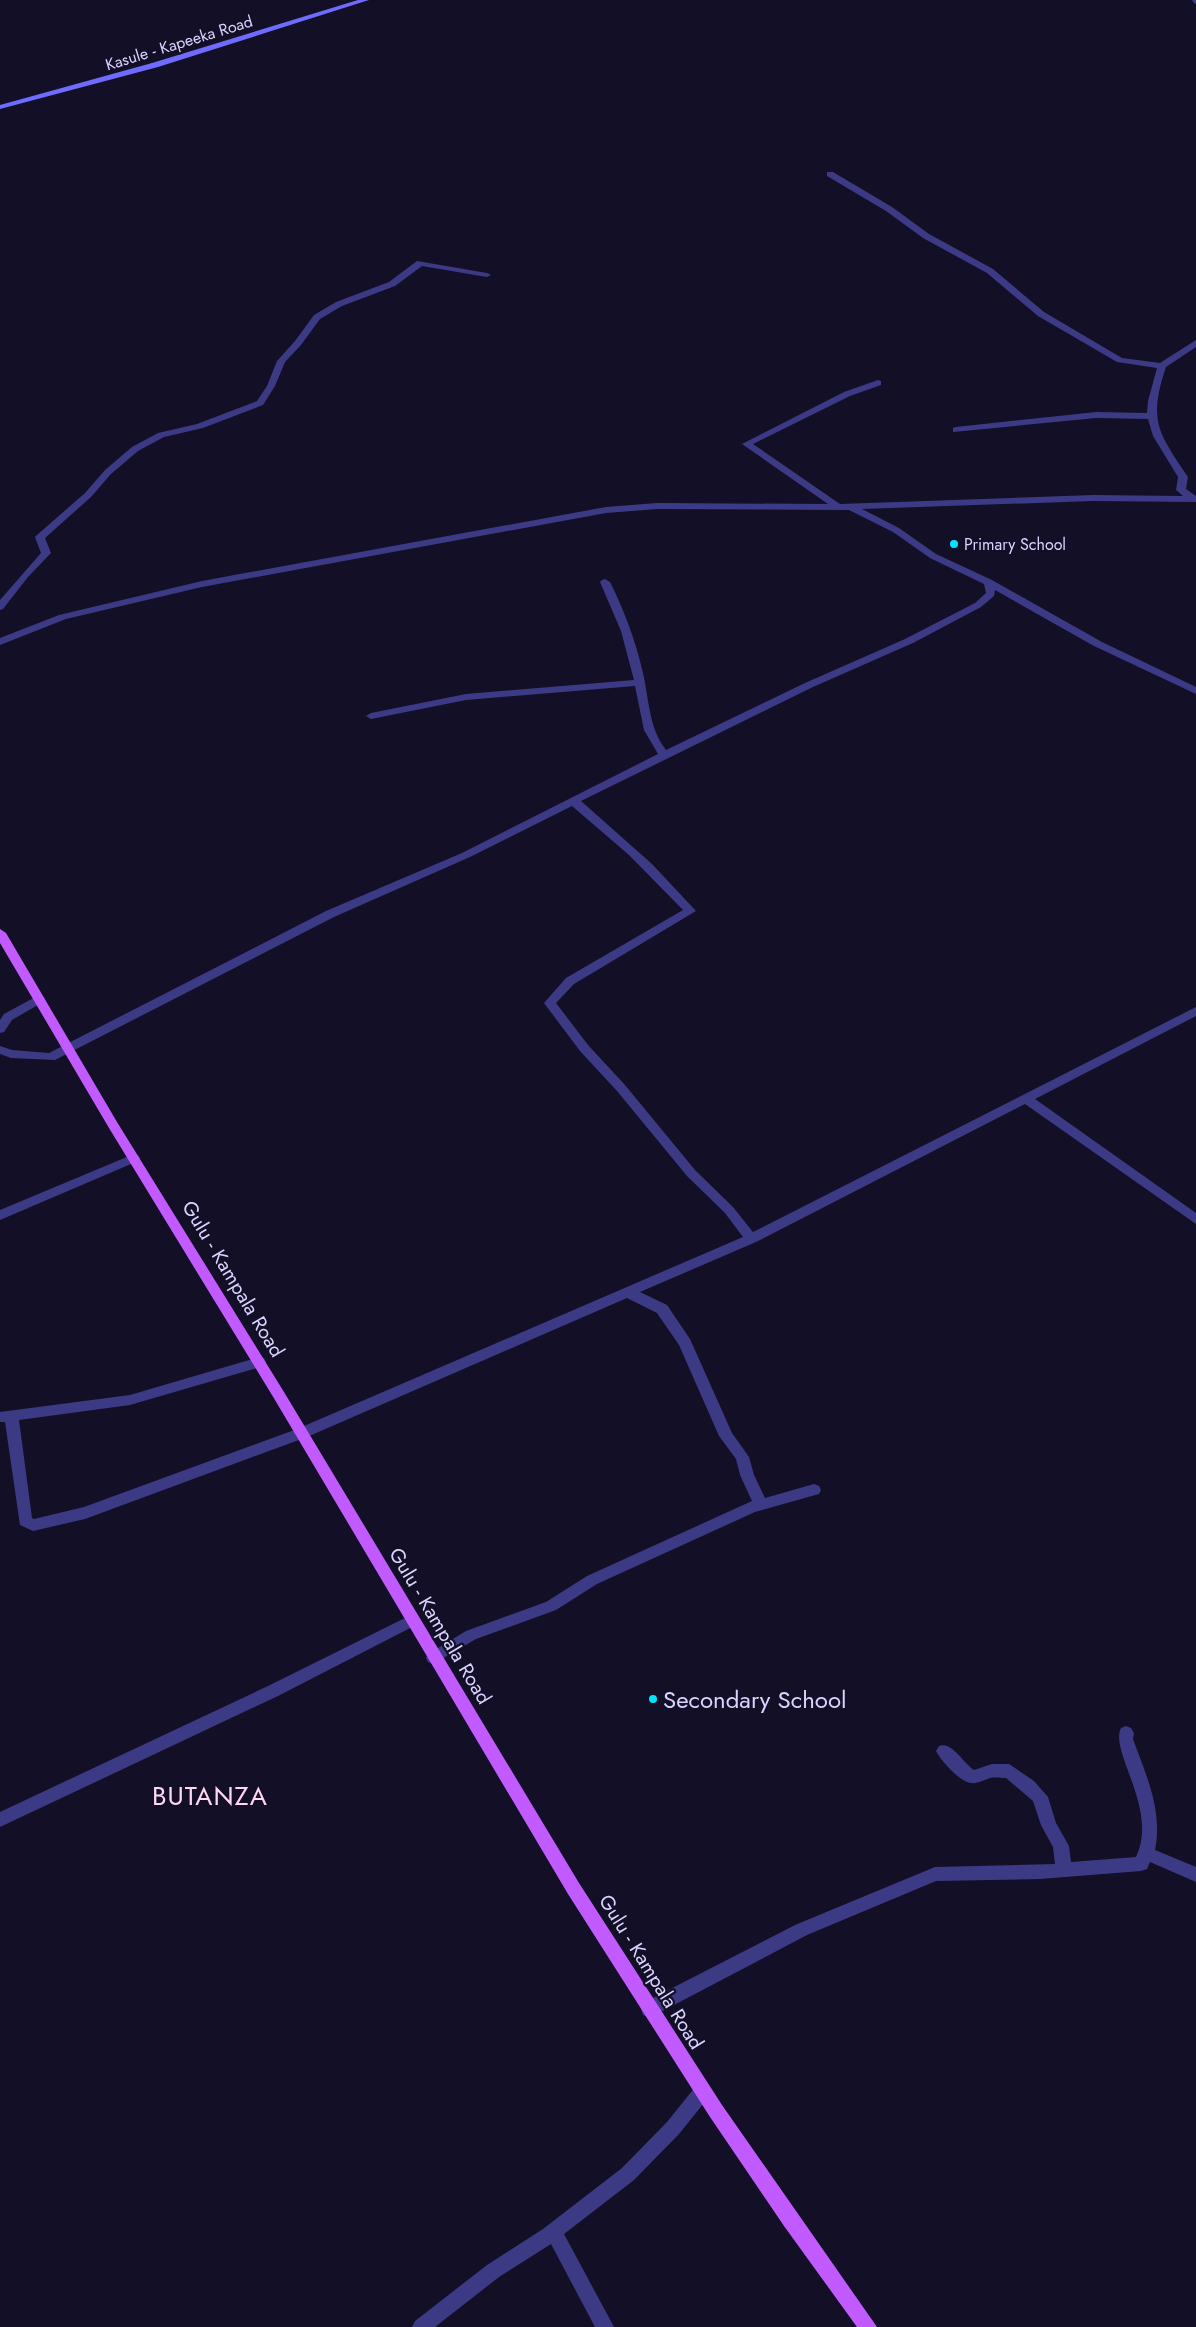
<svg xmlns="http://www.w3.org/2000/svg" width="1196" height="2327" viewBox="0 0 1196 2327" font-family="Jost,sans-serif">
  <rect width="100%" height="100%" fill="#130f26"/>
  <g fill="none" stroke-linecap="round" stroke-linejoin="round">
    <g fill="#3d3a85" fill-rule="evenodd">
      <polygon points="1192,0 1196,0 1196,4 1194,3"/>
      <path d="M827,172H833L892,207L929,234L993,269L1044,312L1122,358L1160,363L1196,340V347L1166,367C1148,421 1158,432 1188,477L1186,489L1196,496V502L1093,501L862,509L899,528L936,554L992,580L1102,642L1196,687V694L1094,646L995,590L994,596L981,607L913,643L813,687L581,801L652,864L696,911L574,984L556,1003L588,1045L625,1085L695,1170L733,1207L753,1232L1196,1007V1016L1035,1099L1196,1213V1224L1025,1104L756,1242L640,1292L667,1305L690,1339L732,1433L749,1457L754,1475L765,1498L814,1484L819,1486L821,1490L819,1494L755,1512L597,1584L556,1610L476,1639L433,1664L428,1662L426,1658L428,1654L466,1631L546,1602L587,1576L752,1501L740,1475L736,1459L719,1436L679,1345L657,1313L627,1298L307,1437L85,1519L33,1531L20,1525L5,1422H0V1412L130,1395L259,1357L264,1358L266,1362L264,1366L130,1405L19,1420L32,1518L34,1519L84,1507L297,1429L743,1237L725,1213L687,1176L617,1091L580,1051L544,1003L566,978L683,910L629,855L572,806L470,857L334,917L55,1060L11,1058L0,1054V1046L12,1050L49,1053L326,911L462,853L658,754L644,730L635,686L466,700L371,719L366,716L371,713L466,694L634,680L621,631L600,582L602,580L605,579L610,582C624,610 635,639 642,669C649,696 648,727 666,750L805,683L905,639L975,603L986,593L984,584L930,558L893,532L849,510L657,509L606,513L202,587L66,619L0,645V638L59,615L202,581L606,507L657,503L828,504L742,444L844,392L878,380L881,381V385L850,396L753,444L840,504L1093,495L1183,496L1176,490L1178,477L1153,436L1148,419L1096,418L953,432V428L956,427L1096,412L1147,413L1148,401L1157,368L1117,362L1038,316L987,273L923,238L886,211L827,176Z"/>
      <polygon points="417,261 487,273 491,275 487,277 422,266 395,286 342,306 320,319 301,345 285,362 275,386 263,405 203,428 164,437 138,451 111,474 91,497 45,538 51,553 28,577 3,609 0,610 0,600 41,553 35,537 37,535 85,493 105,470 132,447 158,433 197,424 257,401 267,386 277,361 295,341 314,315 336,302 389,282"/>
      <polygon points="39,995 43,996 45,999 43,1002 12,1020 4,1032 0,1033 0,1020 4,1014"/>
      <polygon points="134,1154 138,1155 140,1158 138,1161 0,1220 0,1210"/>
      <polygon points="411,1615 416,1617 418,1621 416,1625 278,1696 0,1827 0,1812 268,1686"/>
      <path d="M1126,1726L1131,1728L1134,1733L1133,1739C1146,1775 1163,1810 1155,1850L1196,1867V1882L1150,1862L1147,1869L1141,1871L1040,1879L936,1881L807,1935L655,2015L649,2017L643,2015L641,2009L643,2003L795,1925L935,1867L1055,1864L1053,1847L1041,1825L1033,1801L1006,1778C1001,1778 995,1777 990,1778C984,1780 977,1784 971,1783C960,1782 941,1761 936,1751L939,1746C952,1741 963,1763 974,1770L992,1764H1009L1034,1781L1048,1797L1056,1823L1069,1846L1071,1862L1136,1857C1159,1809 1109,1752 1121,1728Z"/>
      <polygon points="702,2084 708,2086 710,2092 708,2098 679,2134 634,2180 564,2234 614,2327 595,2327 551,2244 499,2277 435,2327 412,2327 415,2321 487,2265 543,2229 622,2168 667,2122 696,2086"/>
    </g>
    <polygon fill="#6f6bff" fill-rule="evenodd" points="358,0 369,0 158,67 0,109 0,105 152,63"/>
    <polygon fill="#c25bff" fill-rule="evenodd" points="0,929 6,933 117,1122 284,1392 579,1883 722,2105 877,2327 857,2327 784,2226 710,2117 568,1894 275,1400 109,1128 0,943"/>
  </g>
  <g fill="#00e5ff" stroke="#130f26" stroke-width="2">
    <circle cx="954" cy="544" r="5"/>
    <circle cx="653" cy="1699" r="5"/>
  </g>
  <g text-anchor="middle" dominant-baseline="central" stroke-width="4.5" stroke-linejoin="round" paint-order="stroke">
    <g font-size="16" fill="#d9d4ff" stroke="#130f26">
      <text transform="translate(179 43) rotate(-17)">Kasule - Kapeeka Road</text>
    </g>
    <g font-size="16" fill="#d9d4ff" stroke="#130f26" text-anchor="start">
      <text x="964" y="544">Primary School</text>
    </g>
    <g font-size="20" fill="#d9d4ff" stroke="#130f26">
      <text transform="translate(233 1279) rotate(59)">Gulu - Kampala Road</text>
      <text transform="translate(440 1626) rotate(59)">Gulu - Kampala Road</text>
      <text transform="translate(651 1972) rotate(58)">Gulu - Kampala Road</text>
    </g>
    <g font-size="24" fill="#d9d4ff" stroke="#130f26" text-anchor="start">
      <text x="663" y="1699">Secondary School</text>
    </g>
    <g font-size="26" letter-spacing="1" fill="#ffd6f0" stroke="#130f26">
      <text x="210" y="1796">BUTANZA</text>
    </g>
  </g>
</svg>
